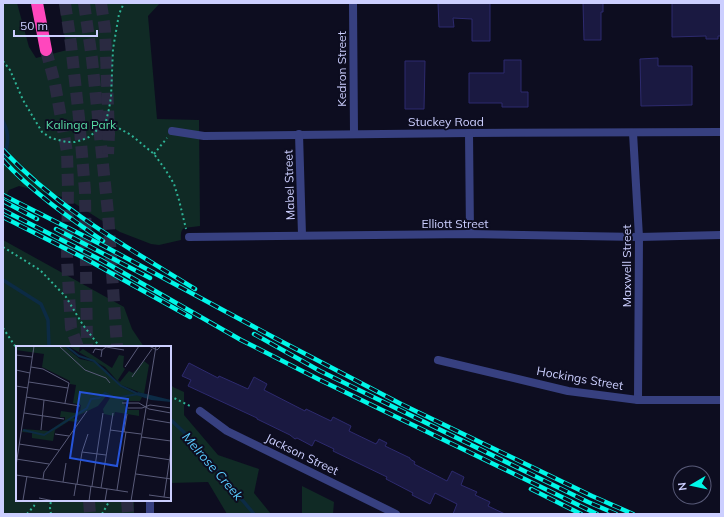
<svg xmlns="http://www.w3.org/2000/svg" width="724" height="517" viewBox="0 0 724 517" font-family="Mulish,sans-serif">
  <rect width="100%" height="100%" fill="#0d0d20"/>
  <g fill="#102a25">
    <path d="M3,3H17L29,47L36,58L67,50L59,4L160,3L148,16L157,119L199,120L200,226L184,228C180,231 181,236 181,240L159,245L151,244L120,232L66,198L19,186L9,190L3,202Z"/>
    <polygon points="3,240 124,307 132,329 144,347 17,347 17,500 134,500 134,514 3,514"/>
    <polygon points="170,383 173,387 184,392 184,415 218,455 259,469 254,493 271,514 227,514 208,482 170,483"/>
    <polygon points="302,486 334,502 333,514 302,514"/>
  </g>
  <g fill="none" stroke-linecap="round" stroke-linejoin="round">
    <g stroke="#0c2b45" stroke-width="3.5">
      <path d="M3,121C11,136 7,147 3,162"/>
      <polyline points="3,280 41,304 48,320 49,347"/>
      <polyline points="170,419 192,440 254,514"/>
    </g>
  </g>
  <g fill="#1a1941" stroke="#2d2a6e">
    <polygon points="438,3 490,3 490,41 472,41 472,19 453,18 454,27 439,27"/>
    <polygon points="583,3 603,3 603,12 601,12 601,40 584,40"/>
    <polygon points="672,3 721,3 721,36 718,36 718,39 706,39 706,36 672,37"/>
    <polygon points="658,58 658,66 692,66 692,105 641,106 640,59"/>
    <polygon points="504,60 521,60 521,92 528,92 528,107 502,107 502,103 469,103 469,73 504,73"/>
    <polygon points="405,61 425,61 424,109 405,109"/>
    <polygon points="189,363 218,378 219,376 248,389 254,377 267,384 264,390 305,411 306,409 331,421 333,417 351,426 349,431 376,444 376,443 377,443 379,439 387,443 385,446 410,458 410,459 415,462 414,464 447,481 452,471 464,477 461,485 477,492 475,495 490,502 488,506 505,514 453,514 457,504 435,493 430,504 412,495 413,493 386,479 387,477 333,451 334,449 315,440 312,446 297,438 295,439 290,435 257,419 257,418 188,386 191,380 182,376"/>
  </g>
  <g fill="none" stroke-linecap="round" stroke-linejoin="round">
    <g stroke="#2a2a41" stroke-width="12" stroke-dasharray="12 6" stroke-linecap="butt">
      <polyline points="65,3 71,44 79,118 85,191 87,347"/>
      <polyline points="84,3 92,59 108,213 117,347"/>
      <polyline points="101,3 105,29 109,134 108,154"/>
      <polyline points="46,50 55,84 67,152 68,188 67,260 71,328 78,347"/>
      <polyline points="89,500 90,514"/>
      <polyline points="127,500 128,514"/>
    </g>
    <g stroke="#2db295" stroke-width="2" stroke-dasharray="2 3" stroke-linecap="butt">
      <polyline points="3,61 10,70 23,100 42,132 51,138 66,142 75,142 82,140 89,137 103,125 106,121 109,109 111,97 113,49 119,14 124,3"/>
      <polyline points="106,121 131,135 154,154 165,169 174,184 179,200 186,229"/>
      <polyline points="154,154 167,138"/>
      <polyline points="3,247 40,270 66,297 83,325 100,347"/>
      <polyline points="3,328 17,349"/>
      <polyline points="170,396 192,407"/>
      <polyline points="27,514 34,506 36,500"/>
      <polyline points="51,514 50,508 51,500"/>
      <polyline points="102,514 110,500"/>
    </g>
    <g stroke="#374080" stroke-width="8">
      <polyline points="353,3 354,134"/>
      <polyline points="172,131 204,136 469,133 721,132"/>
      <polyline points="469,133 470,234"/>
      <polyline points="633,133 639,237 638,400"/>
      <polyline points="299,134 302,235"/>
      <polyline points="189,237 470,234 639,237 721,235"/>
      <polyline points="438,360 568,391 638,400 721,400"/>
      <polyline points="200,411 227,431 396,514"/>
      <polyline points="150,514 150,500"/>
    </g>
    <polyline stroke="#ff47bd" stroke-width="12" points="37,3 46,50"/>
    <defs>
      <g id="rail">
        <path d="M3,150C58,209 127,247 195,289"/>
        <path d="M3,160C32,192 67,216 103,241"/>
        <polyline points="3,195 104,246 273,337 401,404 592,496 633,514"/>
        <polyline points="3,201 37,219"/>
        <polyline points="3,210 101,260 241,340 320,380 597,514"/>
        <polyline points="3,217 86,259 190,317"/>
        <polyline points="56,229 150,278"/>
        <polyline points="254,334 320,371 588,502 616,514"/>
        <polyline points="531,489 581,514"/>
      </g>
    </defs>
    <use href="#rail" stroke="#00f7e8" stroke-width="4.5"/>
    <use href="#rail" stroke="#0d0d20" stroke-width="3" stroke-dasharray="9" stroke-linecap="butt"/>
  </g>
  <g text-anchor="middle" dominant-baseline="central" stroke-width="4" stroke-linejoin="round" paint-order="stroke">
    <g font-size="12" fill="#cccfff" stroke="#0d0d20">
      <text transform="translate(341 69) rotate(-90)">Kedron Street</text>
      <text x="446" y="121">Stuckey Road</text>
      <text transform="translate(289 185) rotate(-92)">Mabel Street</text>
      <text x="455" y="223">Elliott Street</text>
      <text transform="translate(626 266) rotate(-90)">Maxwell Street</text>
      <text transform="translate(580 378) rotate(10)">Hockings Street</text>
      <text transform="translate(302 454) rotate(26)">Jackson Street</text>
    </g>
    <g font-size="12" fill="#58dfa7" stroke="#0d0d20">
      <text x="81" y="124">Kalinga Park</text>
    </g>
    <g font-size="13" font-style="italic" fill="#5acdff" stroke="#0d0d20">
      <text transform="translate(213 466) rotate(49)">Melrose Creek</text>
    </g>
  </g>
  <g transform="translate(16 346)">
    <rect width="155" height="155" fill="#0d0d20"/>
    <path d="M0,0H48L64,13L78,16L90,24L105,41L126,51L124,55H107L111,64H123V70L99,66L98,70L88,68L87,63L94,52L91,49L82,60L57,72L63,74L61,76L53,75L39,84L37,95L16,92V87L6,86L7,83L33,85L49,74V71H44L45,65L59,67L64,65L65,59L57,57L60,39L54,38V35L26,21L28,8L0,4ZM52,0H64L63,6L67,3L96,22L103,9L108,10L107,21L109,23L102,34L104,36L113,25L117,27L128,15L133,19L128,48L105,39L89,21Z" fill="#102a25"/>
    <path d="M122,46L155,54V56L135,54L120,49Z" fill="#0c2b45"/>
    <path fill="none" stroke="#0c2b45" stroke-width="2" d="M50,0L63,10L78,15L105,40L124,49M7,84L28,89L71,62L75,53L83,52L89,47L99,52L122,48"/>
    <path fill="none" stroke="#595b79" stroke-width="1" d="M43,0L69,24L90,32L94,37M133,0L141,4L145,0M86,4L90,1L108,4M77,7L79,3L86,4L85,11M0,9L16,11M15,21L27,23L53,37L49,57M109,21L123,0M0,24L14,27M116,31L136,3M13,36L52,42M0,40L12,42M10,51L64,60M106,57H123L133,63L155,67M112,62H126L134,59L155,62M8,67L48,73M131,73L155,77M25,84L28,54M94,84L125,88M108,86L111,68M39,88L53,90M125,91L155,95M3,98L43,104M66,106L90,109M122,109L155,114M0,113L33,118M0,120L18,0M120,128L155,133M0,129L112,146M27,133L28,126L71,65M47,136L50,117M61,138L66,106L72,88M76,140L87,67M85,142L97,67M101,144L110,86M133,149L155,152M58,150L60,138M148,151L155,104M23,152L38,155M7,154L11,130M73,155L75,140M89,155L91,143M115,155L140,0"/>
    <path fill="#2654da" fill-opacity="0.15" stroke="#2654da" stroke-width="2" d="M64,46L112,53L101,120L54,112Z"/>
    <rect width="155" height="155" fill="none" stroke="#cccfff" stroke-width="2"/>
  </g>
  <rect width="724" height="517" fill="none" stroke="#cccfff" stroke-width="8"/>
  <g transform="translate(692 485) rotate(261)"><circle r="19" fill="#0d0d20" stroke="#595b79"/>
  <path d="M0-3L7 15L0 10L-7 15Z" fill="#00f7e8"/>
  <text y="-6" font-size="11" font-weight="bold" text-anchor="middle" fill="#cccfff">N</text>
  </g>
  <path d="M14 30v6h83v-6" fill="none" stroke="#cccfff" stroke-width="2"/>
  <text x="20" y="30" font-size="12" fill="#cccfff" stroke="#0d0d20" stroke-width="3" paint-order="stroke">50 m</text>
</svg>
